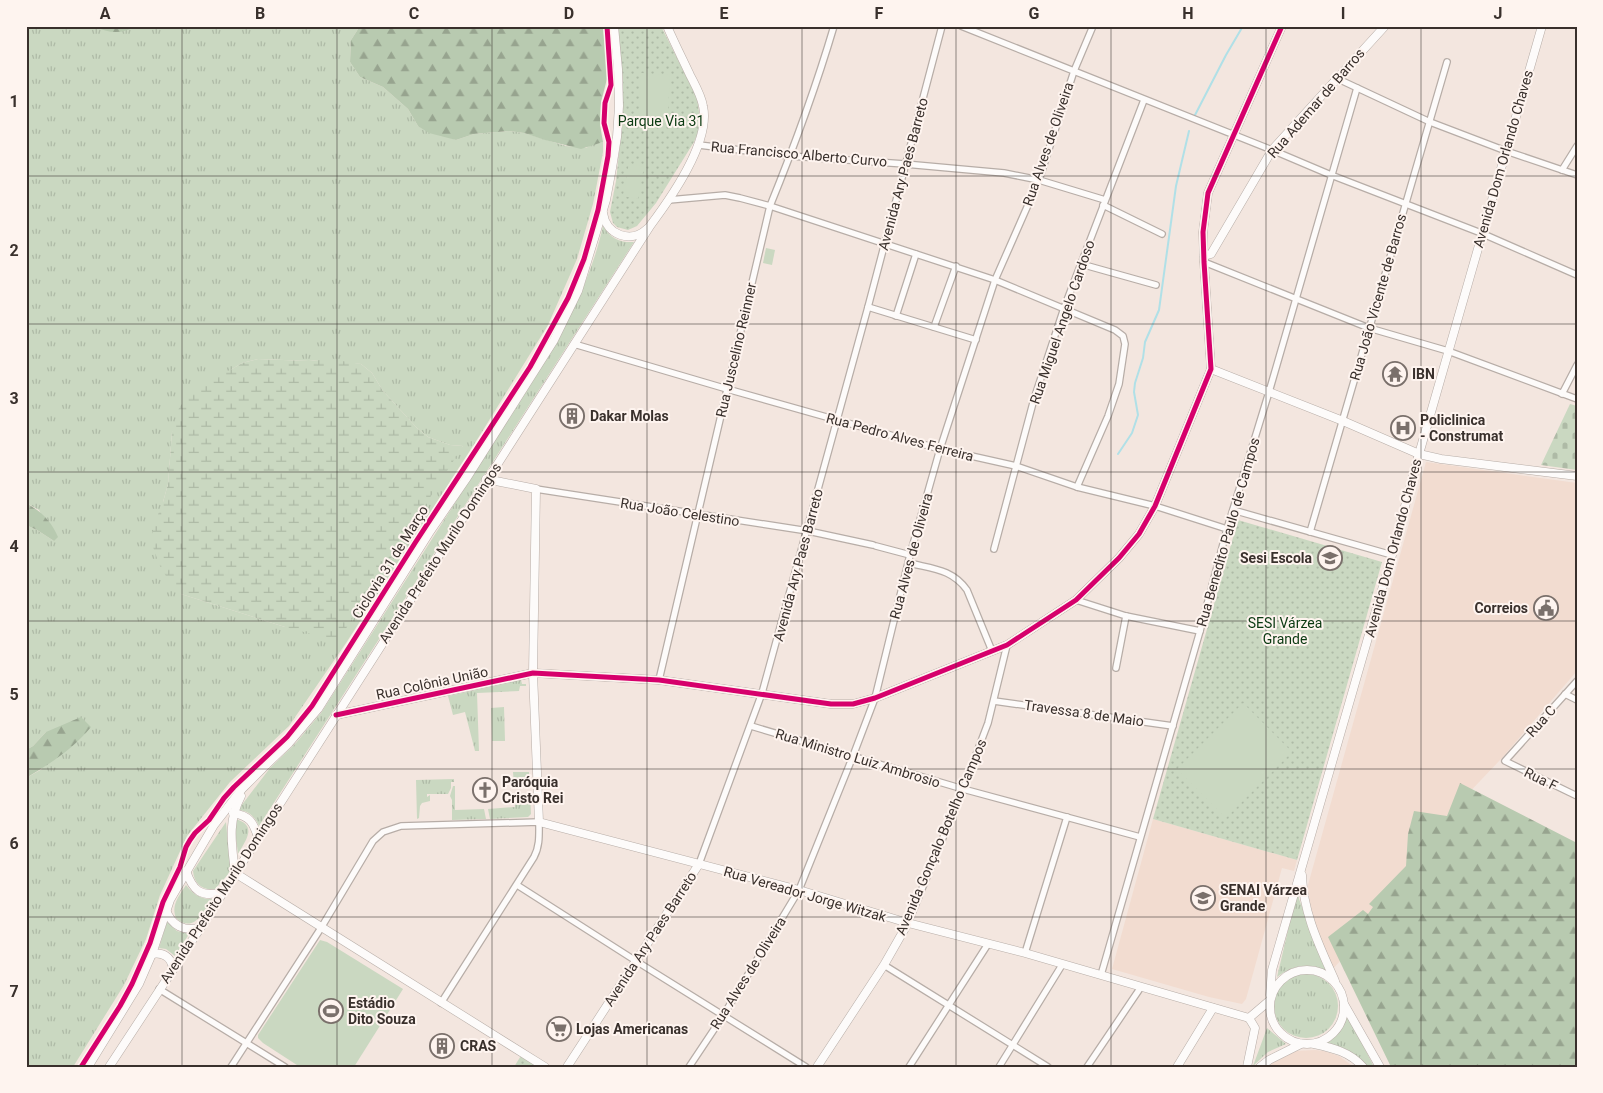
<svg xmlns="http://www.w3.org/2000/svg" width="1603" height="1093" viewBox="0 0 1603 1093" font-family="Roboto,sans-serif">
  <defs>
    <pattern id="grass-tufts" width="24" height="20" patternUnits="userSpaceOnUse" patternTransform="scale(1.25)"><rect width="24" height="20" fill="#cad8c1"/><path d="M3 7l-1-3M5 7V3M7 7l1-3M15 17l-1-3M17 17v-4M19 17l1-3" fill="none" stroke="#aebaa6"/></pattern>
    <pattern id="forest-firs" width="22" height="20" patternUnits="userSpaceOnUse" patternTransform="scale(1.25)"><rect width="22" height="20" fill="#b8cab0"/><path d="M5 1l3.5 6h-7zM16 11l3.5 6h-7z" fill="#97a48f"/></pattern>
    <pattern id="wetland-marsh" width="20" height="14" patternUnits="userSpaceOnUse" patternTransform="scale(1.25)"><rect width="20" height="14" fill="#cad8c1"/><path d="M1 5h8M5 5V1M11 12h8M15 12V8" fill="none" stroke="#aebaa6"/></pattern>
    <pattern id="cemetery-stones" width="16" height="16" patternUnits="userSpaceOnUse" patternTransform="scale(1.25)"><rect width="16" height="16" fill="#cad8c1"/><path d="M2 7V4a2 2 0 0 1 4 0v3zM10 15v-3a2 2 0 0 1 4 0v3z" fill="#aebaa6"/></pattern>
    <pattern id="park-dots" width="8" height="8" patternUnits="userSpaceOnUse" patternTransform="scale(1.25)"><rect width="8" height="8" fill="#cad8c1"/><path d="M2 2h.1M6 6h.1" fill="none" stroke="#aebaa6" stroke-width="1.8" stroke-linecap="round"/></pattern>
  </defs>
  <rect width="100%" height="100%" fill="#f3e6df"/>
  <g fill="#f2dcd0">
    <polygon points="1426,462 1577,483 1577,671 1501,759 1461,801 1472,812 1333,969 1315,927 1306,892"/>
    <polygon points="1153,819 1297,860 1294,871 1282,868 1246,999 1242,1004 1209,997 1112,969"/>
    <polygon points="1315,1050 1324,1051 1339,1056 1354,1067 1267,1067 1276,1060 1294,1051"/>
  </g>
  <g fill="url(#grass-tufts)" fill-rule="evenodd">
    <path d="M26,26H95L101,29L135,28V26H360L351,40L350,62L360,77L383,87L408,109L418,126L456,140L474,134L509,131L524,133L566,146L586,148L591,145L603,142V152L593,204L577,259L548,325L480,435L346,643L289,726L230,782L187,836L160,895L146,939L124,985L73,1067H26V778L42,769L46,732L33,746L26,750V525L37,530L54,541L39,510L26,503ZM258,359L309,361L319,360L361,364L372,373L383,391L417,428L428,437L450,445L463,446L285,627L181,594L163,502L168,484L172,432L232,369L242,363Z"/>
    <path d="M603,226C610,238 620,243 634,242L259,826C255,817 249,811 239,810L241,806L270,768L295,744L321,713L536,376C565,329 591,280 603,226Z"/>
    <polygon points="521,680 522,684 526,684 526,686 520,686 519,691 477,693 479,751 475,751 465,712 453,715 448,696"/>
    <polygon points="504,707 505,741 492,741 491,708"/>
    <polygon points="513,772 529,772 529,784 514,785"/>
    <polygon points="454,779 454,782 451,782 451,788 448,794 427,794 427,797 430,795 430,801 422,803 420,806 419,818 417,819 416,780"/>
    <polygon points="453,786 455,786 455,810 484,809 486,819 452,820 452,800 450,796"/>
    <polygon points="530,793 531,814 528,817 490,819 488,809 515,807 514,794"/>
    <path d="M235,819C258,825 246,840 238,854L235,830Z"/>
    <path d="M226,822L229,855L232,870L215,889C203,891 194,884 193,871Z"/>
    <path d="M186,885C193,894 201,900 213,899C204,912 193,934 176,918C171,905 179,896 186,885Z"/>
    <path d="M1298,888L1299,899L1327,971C1308,962 1293,965 1277,977Z"/>
    <polygon points="167,922 177,931 189,934 175,956 166,949 159,948"/>
    <circle cx="1306" cy="1006" r="32"/>
    <path d="M1347,1014L1370,1059L1374,1067H1368C1356,1053 1342,1046 1324,1042C1336,1036 1343,1027 1347,1014Z"/>
    <polygon points="1267,1028 1286,1044 1268,1052 1253,1066"/>
  </g>
  <g fill="url(#forest-firs)">
    <path d="M95,26H135C124,34 108,34 95,26Z"/>
    <polygon points="360,26 603,26 608,75 601,102 600,125 603,142 581,149 545,140 524,133 509,131 474,134 456,140 429,133 418,126 408,109 383,87 360,77 350,62 351,40"/>
    <path d="M26,503C42,512 51,521 58,537L54,541L37,530L26,525Z"/>
    <path d="M81,717L91,727C74,748 50,764 26,778V750L33,746L46,732Z"/>
    <polygon points="1460,783 1577,843 1577,1067 1391,1067 1328,937 1363,910 1368,914 1373,907 1369,904 1406,866 1408,834 1414,811 1447,816"/>
  </g>
  <polygon fill="url(#wetland-marsh)" points="258,359 309,361 329,359 361,364 372,373 383,391 417,428 428,437 450,445 463,446 338,641 285,627 181,594 170,583 160,566 153,547 153,527 163,502 168,484 172,432 179,408 189,394 202,382 232,369 242,363"/>
  <polygon fill="url(#cemetery-stones)" points="1570,404 1577,406 1577,470 1541,465"/>
  <g fill="url(#park-dots)">
    <polygon points="618,26 661,26 697,98 700,119 700,128 694,142 656,203 637,226 628,230 617,227 613,223 610,212 616,181 621,134 623,83"/>
    <polygon points="1238,520 1382,562 1297,860 1153,819"/>
    <polygon points="522,1054 542,1067 514,1067"/>
  </g>
  <g fill="#cad8c1">
    <polygon points="641,73 670,75 667,127 638,125"/>
    <polygon points="629,163 644,167 638,199 623,196"/>
    <polygon points="766,248 775,250 772,265 763,263"/>
    <polygon points="1243,703 1292,752 1226,818 1177,769"/>
    <polygon points="320,940 327,942 403,989 354,1067 300,1067 263,1043 258,1038 258,1035"/>
  </g>
  <g fill="none" stroke-linecap="round" stroke-linejoin="round">
    <g stroke="#b0e0e7" stroke-width="2">
      <polyline points="1194,117 1226,55 1243,26"/>
      <polyline points="1118,454 1132,433 1138,415 1134,392 1135,383 1143,358 1145,342 1159,310 1176,186 1189,131"/>
    </g>
    <defs>
      <g id="street">
        <polyline points="961,26 1272,150 1331,175 1481,233 1577,275"/>
        <polyline points="1336,78 1430,122 1506,151 1577,175"/>
        <polyline points="699,145 790,156 905,164 1004,173 1039,180 1105,200"/>
        <polyline points="1562,170 1577,146"/>
        <polyline points="669,200 725,195 740,198 770,206 995,280 1115,330 1123,336 1125,344 1119,384 1108,416 1077,487"/>
        <polyline points="1103,205 1162,234"/>
        <polyline points="1204,262 1369,328 1448,351 1577,399"/>
        <polyline points="1081,264 1156,285"/>
        <polyline points="868,307 976,340"/>
        <polyline points="896,316 916,254"/>
        <polyline points="934,327 956,266"/>
        <polyline points="574,344 727,389 940,449 1016,466 1077,487 1155,506 1227,529"/>
        <polyline points="1562,394 1577,365"/>
        <polyline points="536,489 808,531 873,545"/>
        <polyline points="1233,510 1392,555"/>
        <polyline points="1310,532 1447,62"/>
        <polyline points="876,546 910,555"/>
        <polyline points="994,549 1034,399 1064,308 1144,100"/>
        <path d="M909,563C933,569 952,569 967,590L992,651"/>
        <polyline points="1076,600 1126,616 1200,631"/>
        <polyline points="1116,668 1126,616"/>
        <path d="M659,680L770,206C794,147 816,87 834,26"/>
        <polyline points="1577,681 1505,761 1577,796"/>
        <polyline points="1565,694 1577,700"/>
        <polyline points="994,701 1173,726"/>
        <polyline points="751,726 963,789 1140,837"/>
        <polyline points="699,864 762,693 868,307 942,26"/>
        <polyline points="517,885 636,961 806,1067"/>
        <polyline points="908,923 963,789 988,723 1007,645"/>
        <polyline points="1025,953 1067,817"/>
        <polyline points="884,965 1048,1067"/>
        <polyline points="1101,975 1200,631 1227,529 1269,392 1357,88"/>
        <polyline points="159,989 285,1067"/>
        <path d="M231,1067L321,928L373,841L383,832L401,826L539,822C539,834 540,846 534,857L441,1003"/>
        <polyline points="689,1067 723,1016 799,890 853,756 875,698 910,555 940,449 995,280 1039,180 1074,71 1093,26"/>
        <polyline points="909,1067 988,944"/>
        <polyline points="999,1067 1062,965"/>
        <polyline points="1087,1067 1141,987"/>
      </g>
      <g id="secondary">
        <path d="M603,213C606,235 631,244 647,229"/>
        <polyline points="1204,256 1211,254 1272,150 1385,26"/>
        <polyline points="1211,369 1343,421 1419,454 1441,459 1577,476"/>
        <polyline points="486,479 536,489 533,673 539,822 799,890 908,923 1025,953 1249,1018"/>
        <polyline points="336,715 533,673 659,680 831,704 853,704 875,698 1007,645 1076,600 1119,558 1139,534 1155,506 1211,369 1204,262 1203,232 1208,193 1282,26"/>
        <path d="M241,796C227,822 232,845 235,873L545,1067"/>
        <path d="M233,813C250,816 253,822 258,837"/>
        <path d="M186,871C193,891 201,898 223,892"/>
        <path d="M1302,875C1303,913 1320,947 1335,981"/>
        <path d="M166,910C171,925 185,933 201,927"/>
        <path d="M152,954C163,952 171,957 173,968"/>
        <circle cx="1307" cy="1007" r="37"/>
        <polyline points="1270,995 1272,970 1392,555 1419,454 1542,26"/>
        <polyline points="1344,1004 1380,1067"/>
        <polyline points="1249,1018 1269,1001"/>
        <path d="M1314,1044C1333,1048 1350,1052 1363,1067"/>
        <polyline points="88,1067 139,984 152,954 170,900 214,825 242,789 266,765 289,743 318,709 429,533 466,479 554,340 578,291 606,200 612,168 617,137 619,106 618,69 614,26"/>
        <path d="M109,1067L201,927L650,226C671,198 711,142 703,106C701,95 695,85 690,75C682,58 674,42 667,26"/>
        <polyline points="567,1067 699,864"/>
        <polyline points="817,1067 884,965 908,923"/>
        <polyline points="1177,1067 1213,1008"/>
        <polyline points="1247,1067 1255,1028 1249,1018"/>
        <polyline points="1260,1067 1269,1060 1301,1044"/>
      </g>
    </defs>
    <use href="#street" stroke="#b7ada7" stroke-width="8"/>
    <use href="#secondary" stroke="#b7ada7" stroke-width="9"/>
    <use href="#street" stroke="#fdfbfa" stroke-width="5.5"/>
    <use href="#secondary" stroke="#fdfbfa" stroke-width="8"/>
    <defs>
      <g id="cycleway">
        <polyline points="336,715 533,673 659,680 831,704 853,704 875,698 1007,645 1076,600 1119,558 1139,534 1155,506 1211,369 1204,262 1203,232 1208,193 1282,26"/>
        <polyline points="81,1067 120,1006 132,984 150,943 163,902 180,867 186,847 190,840 195,833 209,820 224,798 234,787 287,737 312,706 415,543 530,367 568,298 584,259 598,210 608,156 609,142 604,123 605,103 611,85 607,26"/>
      </g>
    </defs>
    <use href="#cycleway" stroke="#fef4ef" stroke-width="8"/>
    <use href="#cycleway" stroke="#d6006c" stroke-width="5"/>
  </g>
  <path fill="none" stroke="#39302c" stroke-width="1" stroke-opacity="0.55" d="M182,26V1067M337,26V1067M492,26V1067M647,26V1067M802,26V1067M956,26V1067M1111,26V1067M1266,26V1067M1421,26V1067M26,176H1577M26,324H1577M26,472H1577M26,621H1577M26,769H1577M26,917H1577"/>
  <defs>
    <symbol id="temple-ring" viewBox="-11 -11 22 22"><circle r="9.5" fill="#fef4ef" stroke="#7a706b" stroke-width="1.5"/><path d="M0-6L5-2H3V0L6.5 2.5H4V6H1.5V3h-3V6H-4V2.5H-6.5L-3 0V-2H-5Z" fill="#7a706b"/></symbol>
    <symbol id="building-ring" viewBox="-11 -11 22 22"><circle r="9.5" fill="#fef4ef" stroke="#7a706b" stroke-width="1.5"/><path d="M-4-6H4V6H1V3H-1V6H-4ZM-2.5-4.3h1.7v1.8h-1.7ZM.8-4.3h1.7v1.8H.8ZM-2.5-1h1.7V.8h-1.7ZM.8-1h1.7V.8H.8Z" fill="#7a706b"/></symbol>
    <symbol id="hospital-ring" viewBox="-11 -11 22 22"><circle r="9.5" fill="#fef4ef" stroke="#7a706b" stroke-width="1.5"/><path d="M-5-5h3v3.5h4V-5h3V5h-3V1.5h-4V5h-3Z" fill="#7a706b"/></symbol>
    <symbol id="school-ring" viewBox="-11 -11 22 22"><circle r="9.5" fill="#fef4ef" stroke="#7a706b" stroke-width="1.5"/><path d="M0-5L7-2L0 1L-7-2ZM-4 1L0 2.5L4 1V4Q0 6-4 4Z" fill="#7a706b"/></symbol>
    <symbol id="civic-ring" viewBox="-11 -11 22 22"><circle r="9.5" fill="#fef4ef" stroke="#7a706b" stroke-width="1.5"/><path d="M-.6-6.5H3V-4.5H.6V-3L4-1V1h2V6H-6V1h2V-1L-.6-3ZM-1.2 2.5V6h2.4V2.5Z" fill="#7a706b"/></symbol>
    <symbol id="church-ring" viewBox="-11 -11 22 22"><circle r="9.5" fill="#fef4ef" stroke="#7a706b" stroke-width="1.5"/><path d="M-1.2-6h2.4v3.5h3.3v2.4h-3.3V6h-2.4V-.1h-3.3v-2.4h3.3Z" fill="#7a706b"/></symbol>
    <symbol id="university-ring" viewBox="-11 -11 22 22"><circle r="9.5" fill="#fef4ef" stroke="#7a706b" stroke-width="1.5"/><path d="M0-5L7-2L0 1L-7-2ZM-4 1L0 2.5L4 1V4Q0 6-4 4Z" fill="#7a706b"/></symbol>
    <symbol id="stadium-ring" viewBox="-11 -11 22 22"><circle r="9.5" fill="#fef4ef" stroke="#7a706b" stroke-width="1.5"/><path d="M0-5a6.5 5 0 1 0 0 10a6.5 5 0 1 0 0-10ZM-3.5-1.8h7v3.6h-7Z" fill="#7a706b"/></symbol>
    <symbol id="supermarket-ring" viewBox="-11 -11 22 22"><circle r="9.5" fill="#fef4ef" stroke="#7a706b" stroke-width="1.5"/><path d="M-6-5.5h2.5l.6 2H6L4.5 2H-2.5L-4.4-4H-6ZM-1.5 3.2a1.3 1.3 0 1 0 .1 0ZM3 3.2a1.3 1.3 0 1 0 .1 0Z" fill="#7a706b"/></symbol>
  </defs>
  <g fill-rule="evenodd">
    <use href="#temple-ring" x="1381" y="360" width="28" height="28"/>
    <use href="#building-ring" x="558" y="402" width="28" height="28"/>
    <use href="#hospital-ring" x="1389" y="414" width="28" height="28"/>
    <use href="#school-ring" x="1316" y="544" width="28" height="28"/>
    <use href="#civic-ring" x="1532" y="594" width="28" height="28"/>
    <use href="#church-ring" x="471" y="776" width="28" height="28"/>
    <use href="#university-ring" x="1189" y="884" width="28" height="28"/>
    <use href="#stadium-ring" x="317" y="997" width="28" height="28"/>
    <use href="#supermarket-ring" x="545" y="1015" width="28" height="28"/>
    <use href="#building-ring" x="428" y="1032" width="28" height="28"/>
  </g>
  <g text-anchor="middle" dominant-baseline="central" stroke-width="4" stroke-linejoin="round" paint-order="stroke">
    <g font-size="14" fill="#39302c" stroke="#fef4ef">
      <text transform="translate(1316 103) rotate(-49)">Rua Ademar de Barros</text>
      <text transform="translate(1048 144) rotate(-71)">Rua Alves de Oliveira</text>
      <text transform="translate(799 154) rotate(5)">Rua Francisco Alberto Curvo</text>
      <text transform="translate(1503 159) rotate(-74)">Avenida Dom Orlando Chaves</text>
      <text transform="translate(903 174) rotate(-75)">Avenida Ary Paes Barreto</text>
      <text transform="translate(1378 297) rotate(-74)">Rua João Vicente de Barros</text>
      <text transform="translate(1062 322) rotate(-71)">Rua Miguel Angelo Cardoso</text>
      <text transform="translate(736 350) rotate(-77)">Rua Juscelino Reinner</text>
      <text transform="translate(900 437) rotate(15)">Rua Pedro Alves Ferreira</text>
      <text transform="translate(680 512) rotate(9)">Rua João Celestino</text>
      <text transform="translate(1228 532) rotate(-74)">Rua Benedito Paulo de Campos</text>
      <text transform="translate(1393 548) rotate(-75)">Avenida Dom Orlando Chaves</text>
      <text transform="translate(440 553) rotate(-57)">Avenida Prefeito Murilo Domingos</text>
      <text transform="translate(911 556) rotate(-75)">Rua Alves de Oliveira</text>
      <text transform="translate(390 562) rotate(-58)">Ciclovia 31 de Março</text>
      <text transform="translate(798 565) rotate(-75)">Avenida Ary Paes Barreto</text>
      <text transform="translate(432 683) rotate(-12)">Rua Colônia União</text>
      <text transform="translate(1084 713) rotate(8)">Travessa 8 de Maio</text>
      <text transform="translate(1541 721) rotate(-48)">Rua C</text>
      <text transform="translate(858 758) rotate(17)">Rua Ministro Luiz Ambrosio</text>
      <text transform="translate(1541 779) rotate(26)">Rua F</text>
      <text transform="translate(941 837) rotate(-67)">Avenida Gonçalo Botelho Campos</text>
      <text transform="translate(221 893) rotate(-57)">Avenida Prefeito Murilo Domingos</text>
      <text transform="translate(805 894) rotate(16)">Rua Vereador Jorge Witzak</text>
      <text transform="translate(650 939) rotate(-57)">Avenida Ary Paes Barreto</text>
      <text transform="translate(748 973) rotate(-58)">Rua Alves de Oliveira</text>
    </g>
    <g font-size="14" fill="#0a3911" stroke="#fef4ef">
      <text x="661" y="121">Parque Via 31</text>
      <text x="1285" y="623">SESI Várzea<tspan x="1285" dy="16">Grande</tspan></text>
    </g>
    <g font-size="14" font-weight="bold" fill="#39302c" stroke="#fef4ef" text-anchor="start">
      <text x="1412" y="374">IBN</text>
      <text x="590" y="416">Dakar Molas</text>
      <text x="1420" y="420">Policlinica<tspan x="1420" dy="16">- Construmat</tspan></text>
      <text x="1312" y="558" text-anchor="end">Sesi Escola</text>
      <text x="1528" y="608" text-anchor="end">Correios</text>
      <text x="502" y="782">Paróquia<tspan x="502" dy="16">Cristo Rei</tspan></text>
      <text x="1220" y="890">SENAI Várzea<tspan x="1220" dy="16">Grande</tspan></text>
      <text x="348" y="1003">Estádio<tspan x="348" dy="16">Dito Souza</tspan></text>
      <text x="576" y="1029">Lojas Americanas</text>
      <text x="460" y="1046">CRAS</text>
    </g>
  </g>
  <rect width="1603" height="1093" fill="none" stroke="#fef4ef" stroke-width="55"/>
  <rect x="28" y="28" width="1548" height="1038" fill="none" stroke="#39302c" stroke-width="2"/>
  <g font-size="16" text-anchor="middle" font-weight="bold" fill="#39302c">
    <text x="105" y="19">A</text>
    <text x="260" y="19">B</text>
    <text x="414" y="19">C</text>
    <text x="569" y="19">D</text>
    <text x="724" y="19">E</text>
    <text x="879" y="19">F</text>
    <text x="1034" y="19">G</text>
    <text x="1188" y="19">H</text>
    <text x="1343" y="19">I</text>
    <text x="1498" y="19">J</text>
    <text x="14" y="107">1</text>
    <text x="14" y="256">2</text>
    <text x="14" y="404">3</text>
    <text x="14" y="552">4</text>
    <text x="14" y="700">5</text>
    <text x="14" y="849">6</text>
    <text x="14" y="997">7</text>
  </g>
</svg>
